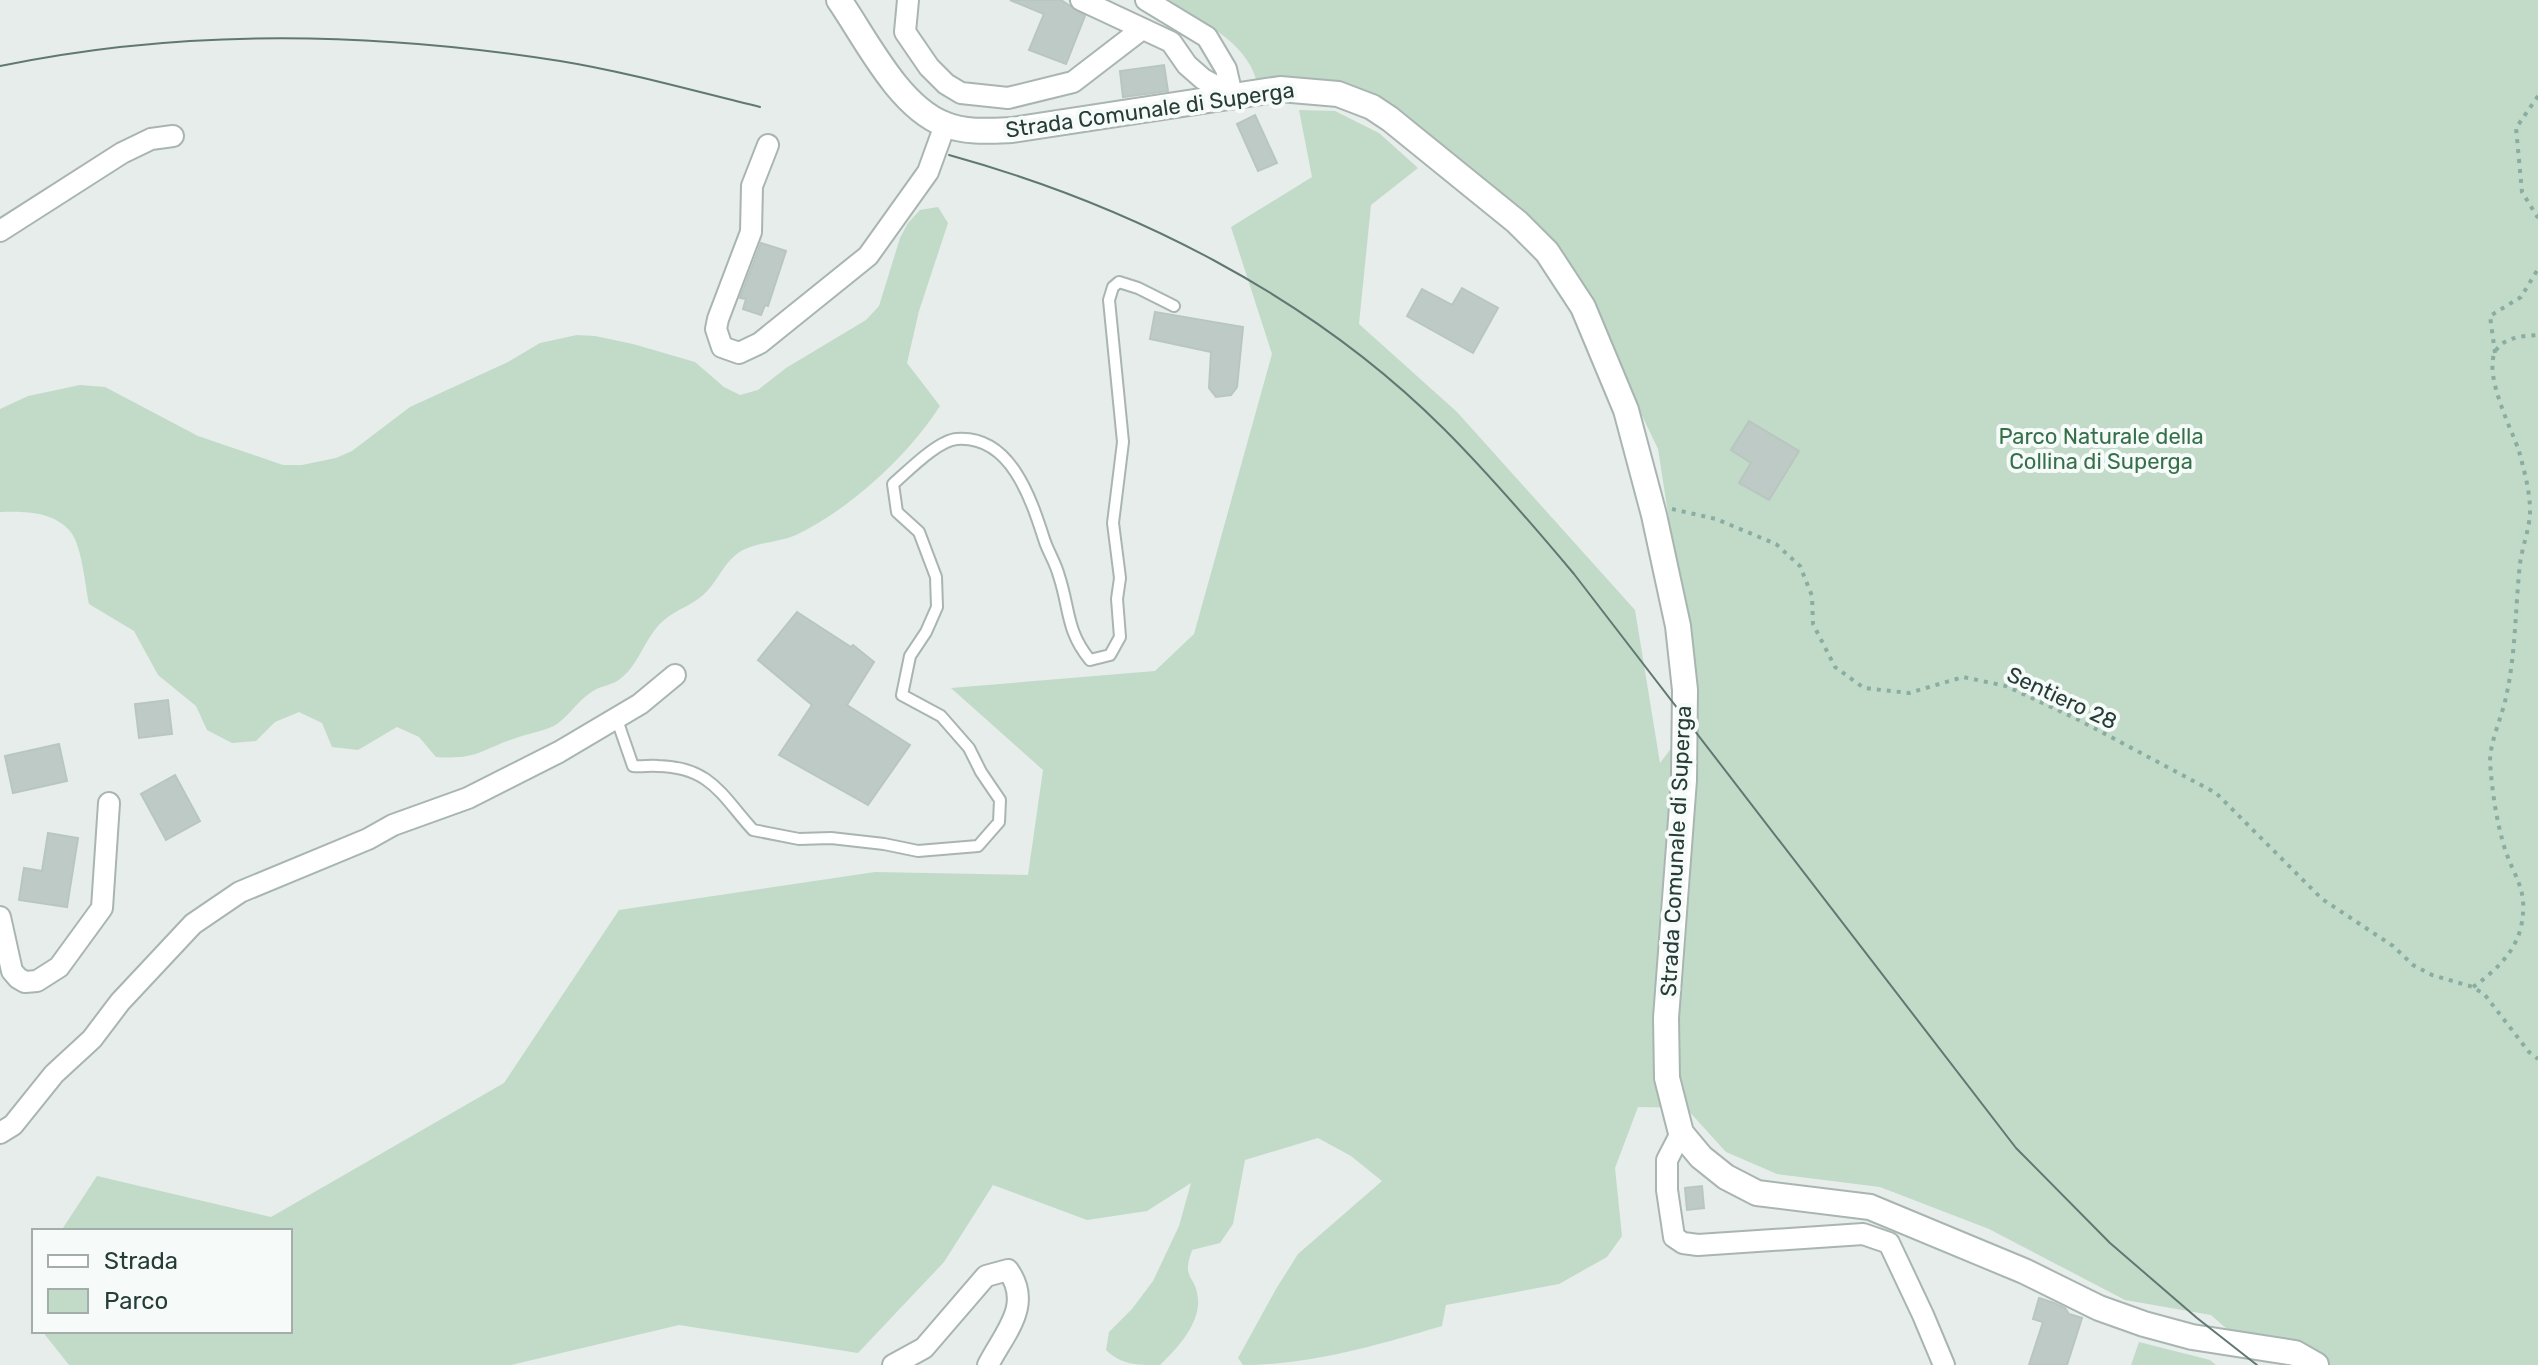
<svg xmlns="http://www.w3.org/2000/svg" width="2538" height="1365" viewBox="0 0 2538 1365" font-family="Rubik,sans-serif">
  <rect width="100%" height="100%" fill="#e6edea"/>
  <g fill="#c1dbc8">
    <path d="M1169,0H2538V1365H2330L2300,1345L2237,1338L2211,1315L2125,1300L1989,1229L1880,1187L1777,1174L1726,1152L1686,1108L1638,1107L1615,1168L1622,1236L1607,1257L1559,1284L1446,1305L1442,1326C1378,1345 1310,1365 1243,1365L1238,1358L1276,1289L1298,1254L1382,1181L1351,1156L1318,1138L1245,1160L1233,1224L1220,1243L1192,1250C1181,1281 1196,1274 1198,1299C1200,1324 1177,1349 1160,1365C1136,1365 1122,1365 1106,1350L1109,1332L1132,1309L1153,1281L1179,1226L1191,1183L1147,1211L1087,1220L993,1185L944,1262L858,1353L679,1325L511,1365H69L42,1331H290V1231H61L97,1176L271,1217L504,1083L619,910L875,872L1028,875L1043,770L951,688L1155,671L1194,634L1272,354L1231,227L1312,177L1299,110L1335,111L1379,133L1418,168L1371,205L1359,324L1457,412L1635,610L1660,763L1699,712L1658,449L1595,317L1556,255L1390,103L1266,78L1256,79C1245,41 1200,21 1169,0Z"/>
    <path d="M938,207L948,223L919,311L907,363L940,406C907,457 850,509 796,535C780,542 760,542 743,550C726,559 720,577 708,590C695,605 676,609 663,621C644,638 640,664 620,679C613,685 601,686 593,691C578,700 570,715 557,724C546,731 529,733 516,738C480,750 478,760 436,757L419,737L397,727L358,750L332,747L322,723L299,712L275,722L256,741L232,743L207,730L196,706L158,675L134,631L89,604C85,585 82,545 70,531C53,511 23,511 0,512V409L28,396L80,385L105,387L198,436L283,465H302L336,458L352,451L410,407L508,362L540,343L577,335L595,336L633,344L695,362L724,387L740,395L758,390L786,368L866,320L879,306L900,238L908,223L920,210Z"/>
    <polygon points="2139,1342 2210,1360 2216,1365 2131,1365"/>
  </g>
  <g fill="#becac6" stroke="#b9c6c0" stroke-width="2">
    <polygon points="1010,0 1061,0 1085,16 1066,64 1029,50 1044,14"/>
    <polygon points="1164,65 1168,91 1123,97 1120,71"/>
    <polygon points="1255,115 1277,163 1258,171 1237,124"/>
    <polygon points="761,243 786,251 768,306 765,305 761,315 743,309 746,299 740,298"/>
    <polygon points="1462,288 1498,308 1473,353 1407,316 1422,289 1452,305"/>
    <polygon points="1155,312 1243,327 1237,387 1231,395 1216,397 1209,388 1211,352 1150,339"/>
    <polygon points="1749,421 1799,451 1769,500 1739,483 1751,463 1731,450"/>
    <polygon points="797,612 851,647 853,645 874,662 847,705 910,745 868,805 779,755 812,705 758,660"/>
    <polygon points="168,700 172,734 139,738 135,704"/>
    <polygon points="59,744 67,781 13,793 5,756"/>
    <polygon points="175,775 200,821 166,840 141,794"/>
    <polygon points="48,833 78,838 67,907 19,900 24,868 42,871"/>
    <polygon points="1702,1186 1704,1208 1687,1210 1685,1188"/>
    <polygon points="2039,1298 2054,1303 2065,1308 2069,1314 2082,1318 2067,1365 2029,1365 2043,1322 2033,1319"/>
  </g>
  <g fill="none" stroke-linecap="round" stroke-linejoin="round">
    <defs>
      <path id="service" d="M616,717L633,766C642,767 650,765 658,766C711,767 722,796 753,830L799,839L831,838L884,844L918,851L978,846L999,822L1000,800L981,772L969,748L941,716L902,695L910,656L926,632L937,607L936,577L919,532L897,512L893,484C907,472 938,440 957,439C1012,435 1032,502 1045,542C1049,553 1056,564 1059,576C1070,609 1066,631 1090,660L1110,655L1120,637L1117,599L1120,578L1113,523L1123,442L1109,300L1113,287L1119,282L1138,288L1174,306"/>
      <g id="minor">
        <polyline points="908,0 905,32 929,67 946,84 961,93 1008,98 1073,82 1142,29"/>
        <polyline points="1081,0 1171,42 1187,65 1203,79 1232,95"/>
        <polyline points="1146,0 1207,37 1226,69 1232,95"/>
        <polyline points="768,145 752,186 751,232 718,319 716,329 722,347 739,353 760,343 868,256 928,172 945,125"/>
        <polyline points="0,231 122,153 151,139 173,136"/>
        <polyline points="0,917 12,971 18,978 25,982 37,981 59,967 102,908 109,803"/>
        <polyline points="0,1133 13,1125 54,1074 92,1039 120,1002 193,924 240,892 368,839 393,825 468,798 559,752 640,704 675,675"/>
        <polyline points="1681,1133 1667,1160 1667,1190 1674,1237 1683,1243 1698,1245 1863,1234 1889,1243 1923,1315 1944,1365"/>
        <path d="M893,1365L924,1348L986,1276L1008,1270C1033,1305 1005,1332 988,1365"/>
      </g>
      <path id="tertiary" d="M839,0C866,39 898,106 944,124C965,133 990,131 1012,130L1280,89L1338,94L1372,107L1390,119L1517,222L1547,252L1583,307L1626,410L1654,515L1678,626L1685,690L1684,780L1666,1018L1667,1078L1681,1133L1701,1157L1726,1177L1757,1193L1870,1207L2024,1271L2099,1308L2144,1324L2192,1337L2295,1353L2316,1365"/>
    </defs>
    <use href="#service" stroke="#a9b5b1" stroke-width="14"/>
    <use href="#minor" stroke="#a9b5b1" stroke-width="24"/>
    <use href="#tertiary" stroke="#a9b5b1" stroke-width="28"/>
    <g stroke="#8aada2" stroke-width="4" stroke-dasharray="4 6" stroke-linecap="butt">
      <polyline points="2538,96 2516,128 2522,192 2538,218"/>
      <polyline points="2495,353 2490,316 2521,297 2538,269"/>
      <polyline points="1672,509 1716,519 1776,544 1800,566 1812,596 1813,624 1835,667 1864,688 1909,693 1963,677 2006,686 2077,719 2216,793 2322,899 2393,946 2413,965 2432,975 2473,987 2485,995 2529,1052 2538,1059"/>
      <path d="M2473,987C2494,972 2515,953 2521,927C2529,888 2514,879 2504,846C2496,819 2492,790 2490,762C2490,741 2502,717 2506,697C2516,653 2515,609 2520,564C2522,547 2530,528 2530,511C2530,491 2524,470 2519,451C2511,428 2484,376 2495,352C2503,337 2523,336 2538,335"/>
    </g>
    <use href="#service" stroke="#fff" stroke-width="10"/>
    <use href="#minor" stroke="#fff" stroke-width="20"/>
    <use href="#tertiary" stroke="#fff" stroke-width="24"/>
    <g stroke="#617872" stroke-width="2">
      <path d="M0,66C183,28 376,32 560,61C627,72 694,91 760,107"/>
      <path d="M949,155C1130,205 1310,295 1444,429C1490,475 1532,524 1574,574L2016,1148L2110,1243L2197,1318L2257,1365"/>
    </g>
  </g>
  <g text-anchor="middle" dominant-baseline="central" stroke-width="8" stroke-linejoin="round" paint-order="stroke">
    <g font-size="22" fill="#263d37" stroke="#f6faf8">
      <text transform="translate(1150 110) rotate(-8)">Strada Comunale di Superga</text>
      <text transform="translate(2062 698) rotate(25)">Sentiero 28</text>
      <text transform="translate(1676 851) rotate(-87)">Strada Comunale di Superga</text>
    </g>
    <g font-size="22" fill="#35704b" stroke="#f6faf8">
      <text x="2101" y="436">Parco Naturale della<tspan x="2101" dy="25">Collina di Superga</tspan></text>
    </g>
  </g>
  <rect x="32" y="1229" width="260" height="104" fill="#f6faf8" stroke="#a3aeab" stroke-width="2"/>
  <rect x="48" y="1255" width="40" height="12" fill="#ffffff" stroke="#a3aeab" stroke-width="2"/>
  <text x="104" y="1269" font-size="24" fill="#263d37">Strada</text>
  <rect x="48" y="1289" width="40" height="24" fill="#c1dbc8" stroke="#a3aeab" stroke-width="2"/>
  <text x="104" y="1309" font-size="24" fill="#263d37">Parco</text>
</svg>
